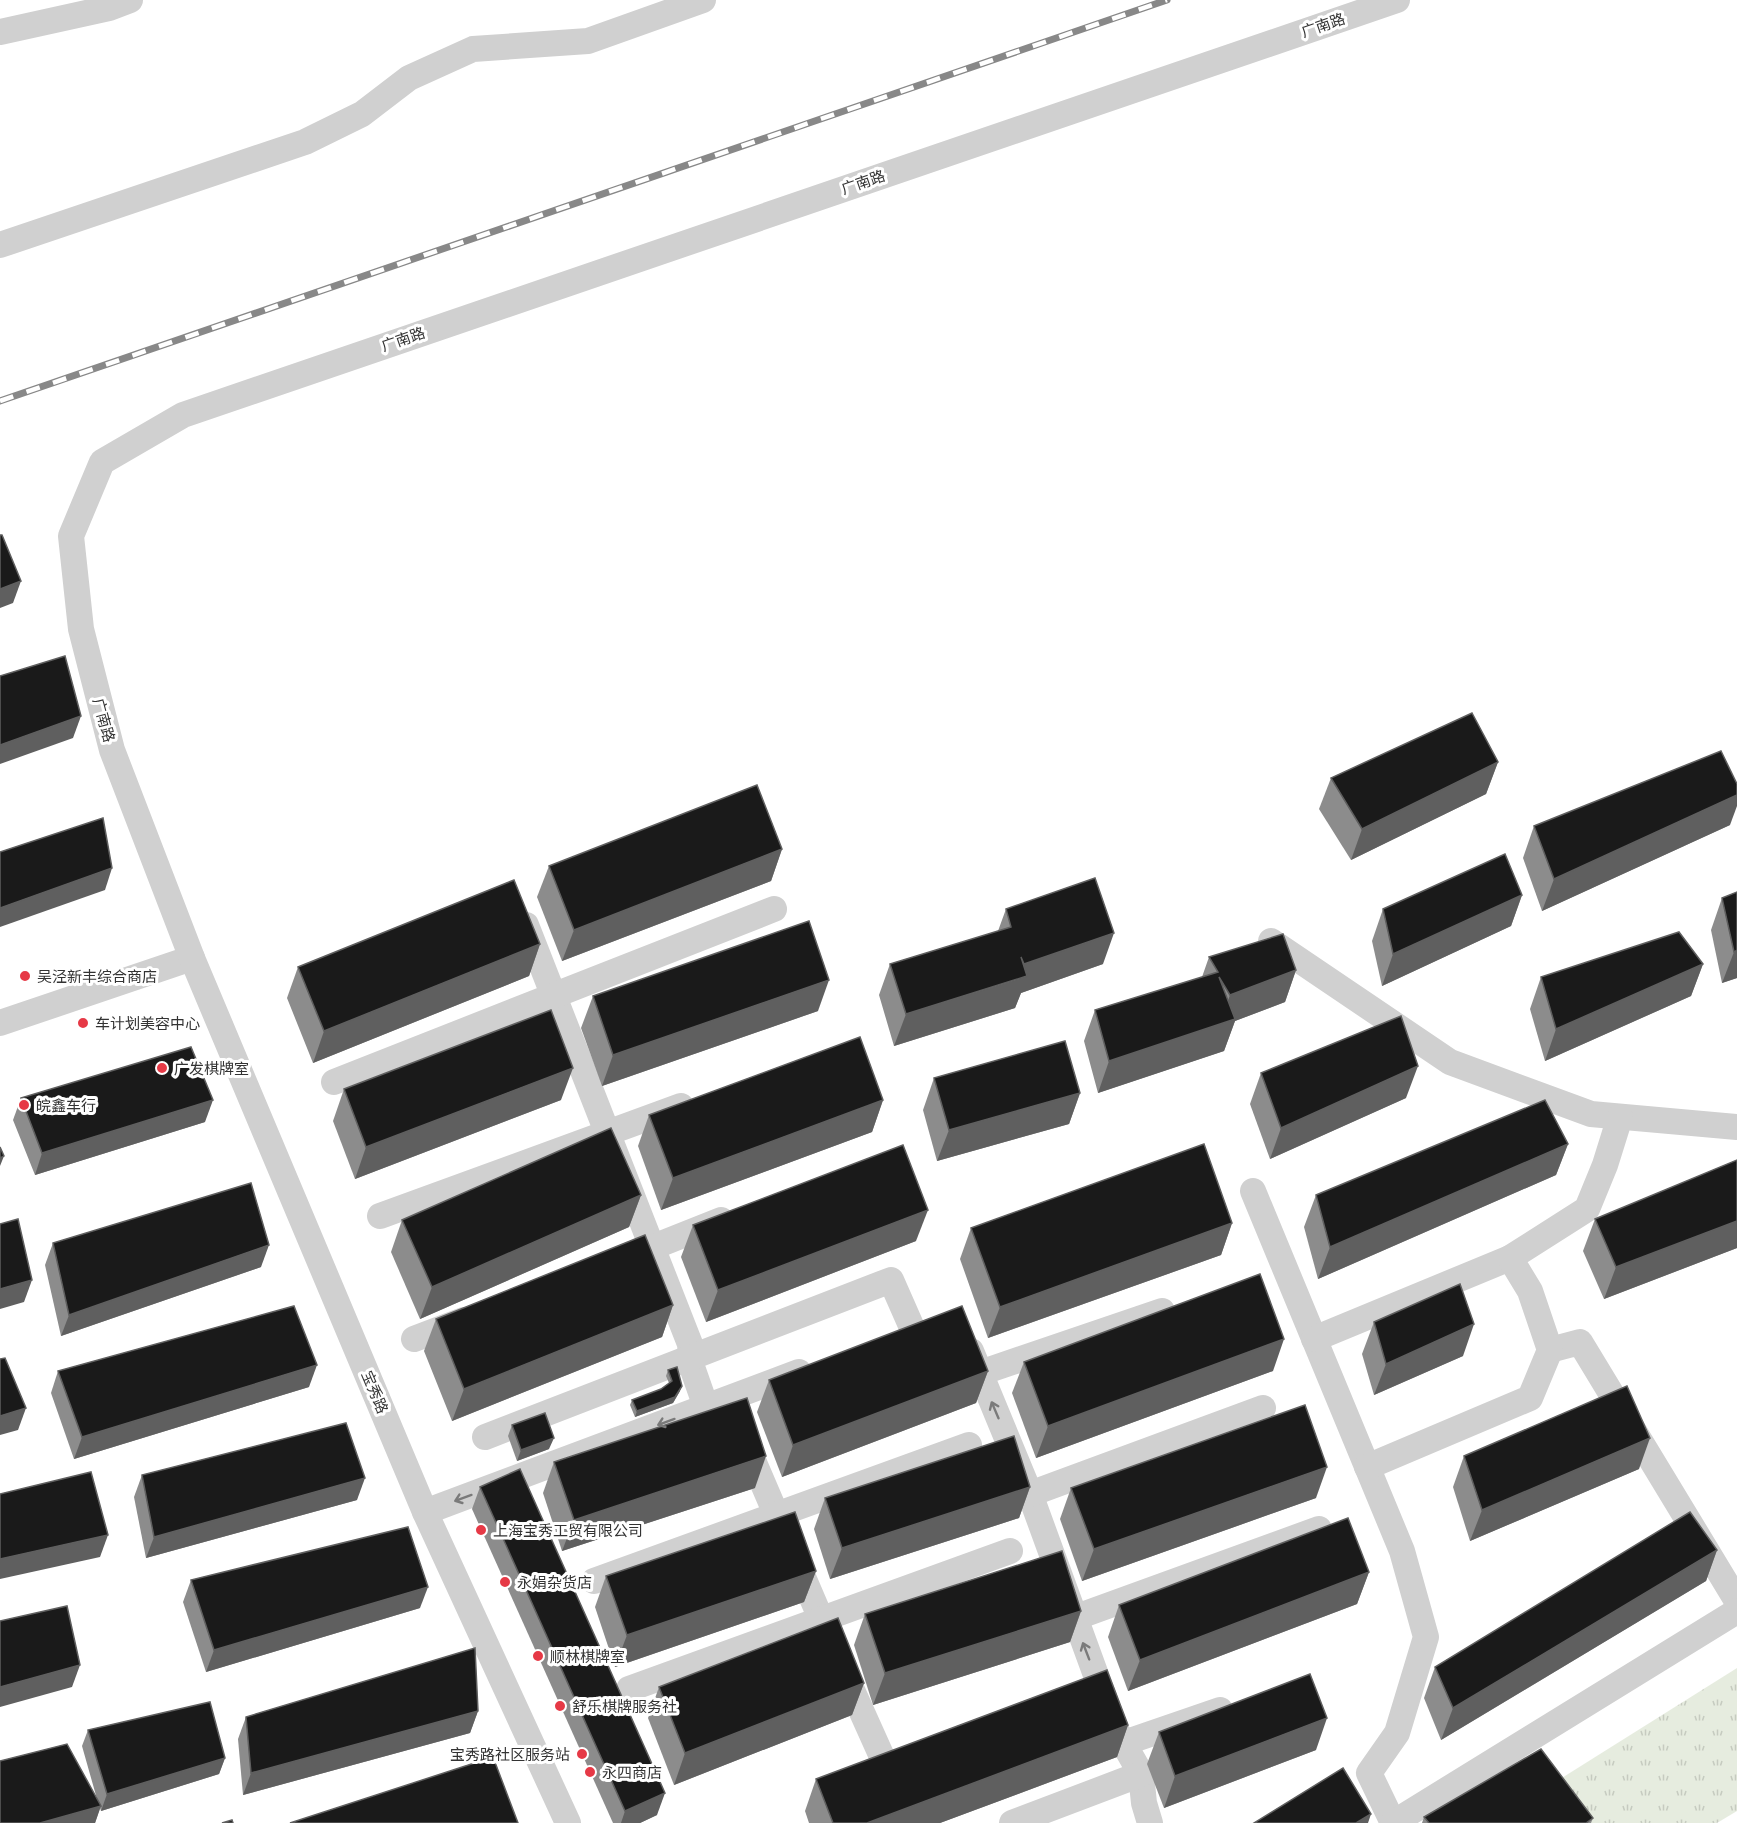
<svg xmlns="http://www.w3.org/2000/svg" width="1737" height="1823" viewBox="0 0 1737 1823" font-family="'PT Sans','Noto Sans SC',sans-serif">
  <defs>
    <pattern id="grass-tufts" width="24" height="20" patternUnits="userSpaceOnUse" patternTransform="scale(1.5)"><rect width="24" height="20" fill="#e6ecdf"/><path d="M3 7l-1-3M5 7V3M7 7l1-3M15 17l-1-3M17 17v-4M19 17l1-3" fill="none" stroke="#c6cbc0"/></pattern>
  </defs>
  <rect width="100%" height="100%" fill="#fff"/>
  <polygon fill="url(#grass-tufts)" points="1737,1668 1737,1811 1717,1823 1587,1823 1557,1781"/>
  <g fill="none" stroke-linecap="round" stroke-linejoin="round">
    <g stroke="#d0d0d0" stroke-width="26">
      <polyline points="0,32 109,8 130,0"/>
      <polyline points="0,245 305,142 362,114 409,78 473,49 588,41 703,0"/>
      <polyline points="526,925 690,1344 692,1367 706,1407"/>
      <polyline points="1271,941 1450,1062 1591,1114 1737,1127"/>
      <polyline points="0,1023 192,958"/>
      <polyline points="334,1082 774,909"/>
      <polyline points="1253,1191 1402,1551 1426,1637 1397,1733 1369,1773 1393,1823"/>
      <polyline points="380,1216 681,1106"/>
      <polyline points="638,1253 721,1220"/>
      <polyline points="414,1339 464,1320"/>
      <polyline points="1314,1339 1510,1258"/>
      <polyline points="1550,1350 1580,1342 1737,1601"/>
      <polyline points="971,1351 1030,1494 1116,1730 1141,1774 1144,1803 1150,1823"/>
      <polyline points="980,1373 1162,1311"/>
      <polyline points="485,1437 891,1280 913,1330"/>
      <polyline points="746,1444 827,1633"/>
      <polyline points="1367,1467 1530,1398 1550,1350 1530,1291 1510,1258 1587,1209 1605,1165 1620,1117"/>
      <polyline points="1030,1494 1263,1408"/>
      <polyline points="425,1512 799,1372"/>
      <polyline points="594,1581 969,1445"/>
      <polyline points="1074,1618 1319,1529"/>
      <polyline points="843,1670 883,1759"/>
      <polyline points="629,1689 1010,1551"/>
      <polyline points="1124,1743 1220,1710"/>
      <polyline points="568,1823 425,1512 192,958 112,750 81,629 71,536 102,462 183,415 1397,0"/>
      <polyline points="1012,1823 1141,1774"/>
      <polyline points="1393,1823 1737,1611"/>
    </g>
    <defs>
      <polyline id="rail" points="0,401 1167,0"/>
    </defs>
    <use href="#rail" stroke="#888" stroke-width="7"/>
    <use href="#rail" stroke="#fff" stroke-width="4.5" stroke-dasharray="14" stroke-linecap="butt"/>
  </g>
  <g fill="#8c8c8c">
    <polygon points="1498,762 1486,794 1351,860 1319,809 1331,778"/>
    <polygon points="1730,825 1542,911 1523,858 1534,826"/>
    <polygon points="782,849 771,881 562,961 537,897 549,866"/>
    <polygon points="1737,892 1737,978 1722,983 1711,930 1722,898"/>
    <polygon points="1522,895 1511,926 1382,986 1372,941 1383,909"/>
    <polygon points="1006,909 1103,964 1021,993 1015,1008 894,1046 879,995 890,964 998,931"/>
    <polygon points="540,944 529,976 313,1063 287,998 298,967"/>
    <polygon points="1209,957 1296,970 1285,1002 1235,1021 1224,1051 1098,1093 1084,1041 1095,1010 1202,977"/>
    <polygon points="1703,964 1691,996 1545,1061 1530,1009 1541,977"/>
    <polygon points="593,996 818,1011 602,1086 581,1028"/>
    <polygon points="1261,1073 1406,1098 1270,1159 1250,1104"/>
    <polygon points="934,1078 1080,1093 1069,1124 937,1161 923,1110"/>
    <polygon points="344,1089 561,1100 355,1179 333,1121"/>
    <polygon points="21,1098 205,1122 35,1175 13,1120"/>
    <polygon points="883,1100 872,1132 661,1210 638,1146 649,1115"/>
    <polygon points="1568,1144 1556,1175 1318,1279 1304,1227 1316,1195"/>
    <polygon points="1737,1160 1737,1248 1604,1299 1583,1251 1595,1219"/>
    <polygon points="641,1195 629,1227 420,1319 391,1252 402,1220"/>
    <polygon points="1232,1223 1221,1255 988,1338 960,1259 971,1228"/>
    <polygon points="693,1225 916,1241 706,1322 681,1257"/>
    <polygon points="53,1243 261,1267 61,1336 45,1265"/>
    <polygon points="673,1305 662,1337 452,1421 424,1351 436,1319"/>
    <polygon points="1374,1322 1463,1356 1374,1395 1362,1354"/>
    <polygon points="1024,1362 1273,1371 1036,1458 1012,1393"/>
    <polygon points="668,1370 680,1391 673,1403 635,1417 630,1405 632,1400 661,1389 669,1383 666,1376"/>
    <polygon points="58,1371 309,1387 74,1459 51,1393"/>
    <polygon points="988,1371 976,1403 782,1477 757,1412 769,1380"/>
    <polygon points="512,1425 549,1449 517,1461 508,1436"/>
    <polygon points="1464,1456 1639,1469 1470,1541 1453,1487"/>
    <polygon points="554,1462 755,1488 562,1551 543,1493"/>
    <polygon points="142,1475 357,1500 146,1558 134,1497"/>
    <polygon points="480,1487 657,1815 640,1823 613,1823 472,1509"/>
    <polygon points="1030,1487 1019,1518 830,1579 814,1529 825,1498"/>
    <polygon points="1071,1488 1316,1498 1082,1581 1060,1519"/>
    <polygon points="1717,1550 1706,1581 1441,1740 1424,1698 1435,1667"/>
    <polygon points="816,1571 804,1602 615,1667 595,1607 606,1576"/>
    <polygon points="1369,1572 1357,1604 1128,1691 1108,1637 1119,1605"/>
    <polygon points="191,1580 420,1608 206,1672 183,1602"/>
    <polygon points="1081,1611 1070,1642 873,1705 854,1645 865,1614"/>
    <polygon points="864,1683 852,1715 674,1785 648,1718 659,1687"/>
    <polygon points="478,1711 470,1733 243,1795 238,1739 246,1717"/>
    <polygon points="1128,1725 1117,1757 940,1823 809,1823 805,1811 816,1779"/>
    <polygon points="88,1730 225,1758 219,1774 101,1811 100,1808 95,1823 0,1823 97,1799 82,1746"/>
    <polygon points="1159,1732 1316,1750 1164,1808 1147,1764"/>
    <polygon points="1424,1817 1593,1818 1591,1823 1422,1823"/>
  </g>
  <g fill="#5f5f5f">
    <polygon points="21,581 13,603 0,608 0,589"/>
    <polygon points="81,716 73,738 0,764 0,745"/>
    <polygon points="1498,762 1486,794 1351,860 1362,829"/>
    <polygon points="1737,795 1737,806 1730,825 1542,911 1554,879"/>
    <polygon points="782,849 771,881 562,961 574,930"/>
    <polygon points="112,868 105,890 0,927 0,908"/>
    <polygon points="1522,895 1511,926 1382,986 1393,954"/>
    <polygon points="1114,933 1103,964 1021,993 1015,1008 894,1046 906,1014 1019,979 1024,964"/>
    <polygon points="540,944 529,976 313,1063 324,1031"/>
    <polygon points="1737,950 1737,978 1722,983 1734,952"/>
    <polygon points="1703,964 1691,996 1545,1061 1556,1029"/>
    <polygon points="1296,970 1285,1002 1235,1021 1224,1051 1098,1093 1109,1061 1220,1024 1230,995"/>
    <polygon points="829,980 818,1011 602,1086 613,1055"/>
    <polygon points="1418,1066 1406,1098 1270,1159 1281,1128"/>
    <polygon points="573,1068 561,1100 355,1179 366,1147"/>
    <polygon points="1080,1093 1069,1124 937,1161 949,1130"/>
    <polygon points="213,1100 205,1122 35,1175 42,1153"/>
    <polygon points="883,1100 872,1132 661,1210 673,1178"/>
    <polygon points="1568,1144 1556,1175 1318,1279 1330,1247"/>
    <polygon points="4,1156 0,1166 0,1158"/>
    <polygon points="641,1195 629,1227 420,1319 432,1287"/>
    <polygon points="928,1210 916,1241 706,1322 718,1290"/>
    <polygon points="1737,1221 1737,1248 1604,1299 1616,1267"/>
    <polygon points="1232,1223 1221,1255 988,1338 1000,1307"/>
    <polygon points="269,1245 261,1267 61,1336 69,1315"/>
    <polygon points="32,1280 24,1302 0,1309 0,1289"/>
    <polygon points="673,1305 662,1337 452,1421 464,1389"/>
    <polygon points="1474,1324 1463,1356 1374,1395 1386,1364"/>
    <polygon points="1284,1339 1273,1371 1036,1458 1048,1426"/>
    <polygon points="317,1365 309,1387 74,1459 82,1437"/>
    <polygon points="988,1371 976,1403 782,1477 793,1445"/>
    <polygon points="682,1386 680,1391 673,1403 635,1417 637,1411"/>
    <polygon points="26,1408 18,1430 0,1435 0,1416"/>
    <polygon points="554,1438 549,1449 517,1461 521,1450"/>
    <polygon points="1650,1438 1639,1469 1470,1541 1482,1510"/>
    <polygon points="766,1456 755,1488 562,1551 574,1520"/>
    <polygon points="1327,1467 1316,1498 1082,1581 1094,1549"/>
    <polygon points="365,1478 357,1500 146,1558 154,1537"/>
    <polygon points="1030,1487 1019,1518 830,1579 842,1548"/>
    <polygon points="108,1535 100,1557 0,1579 0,1559"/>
    <polygon points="1717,1550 1706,1581 1441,1740 1453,1708"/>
    <polygon points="816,1571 804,1602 615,1667 627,1635"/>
    <polygon points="1369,1572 1357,1604 1128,1691 1140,1660"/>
    <polygon points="428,1587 420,1608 206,1672 214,1650"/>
    <polygon points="1081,1611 1070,1642 873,1705 885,1673"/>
    <polygon points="80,1665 72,1687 0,1707 0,1687"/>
    <polygon points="864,1683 852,1715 674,1785 685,1753"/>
    <polygon points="478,1711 470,1733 243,1795 251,1773"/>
    <polygon points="1327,1718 1316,1750 1164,1808 1175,1776"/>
    <polygon points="1128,1725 1117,1757 940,1823 867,1823"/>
    <polygon points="225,1758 219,1774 101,1811 107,1794"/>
    <polygon points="665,1793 657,1815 640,1823 621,1823 625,1811"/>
    <polygon points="101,1806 95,1823 40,1823"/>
    <polygon points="1371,1814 1368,1823 1356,1823"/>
  </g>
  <g fill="#1a1a1a" stroke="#5f5f5f" stroke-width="1.5">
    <polygon points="0,535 2,535 21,581 0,589"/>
    <polygon points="65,656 81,716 0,745 0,676"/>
    <polygon points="1472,713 1498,762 1362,829 1331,778"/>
    <polygon points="1721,751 1737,784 1737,795 1554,879 1534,826"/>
    <polygon points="757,785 782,849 574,930 549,866"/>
    <polygon points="103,818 112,868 0,908 0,852"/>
    <polygon points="1505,854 1522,895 1393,954 1383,909"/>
    <polygon points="1095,878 1114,933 1024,964 1021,957 1027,976 906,1014 890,964 1011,927 1006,909"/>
    <polygon points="514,880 540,944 324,1031 298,967"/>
    <polygon points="1737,892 1737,950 1734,952 1722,898"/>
    <polygon points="809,921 829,980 613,1055 593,996"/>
    <polygon points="1679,932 1703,964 1556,1029 1541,977"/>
    <polygon points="1283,934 1296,970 1230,995 1219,977 1235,1019 1109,1061 1095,1010 1218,972 1209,957"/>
    <polygon points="551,1010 573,1068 366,1147 344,1089"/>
    <polygon points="1401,1016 1418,1066 1281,1128 1261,1073"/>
    <polygon points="860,1037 883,1100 673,1178 649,1115"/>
    <polygon points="1065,1041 1080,1093 949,1130 934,1078"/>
    <polygon points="191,1047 213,1100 42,1153 21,1098"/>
    <polygon points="1545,1100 1568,1144 1330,1247 1316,1195"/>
    <polygon points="611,1128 641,1195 432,1287 402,1220"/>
    <polygon points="1204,1144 1232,1223 1000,1307 971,1228"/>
    <polygon points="903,1145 928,1210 718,1290 693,1225"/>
    <polygon points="0,1147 4,1156 0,1158"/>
    <polygon points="1737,1160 1737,1221 1616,1267 1595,1219"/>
    <polygon points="251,1183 269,1245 69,1315 53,1243"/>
    <polygon points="18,1219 32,1280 0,1289 0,1224"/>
    <polygon points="645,1235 673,1305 464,1389 436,1319"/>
    <polygon points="1260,1274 1284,1339 1048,1426 1024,1362"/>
    <polygon points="1460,1284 1474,1324 1386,1364 1374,1322"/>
    <polygon points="294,1306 317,1365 82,1437 58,1371"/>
    <polygon points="962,1306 988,1371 793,1445 769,1380"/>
    <polygon points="5,1358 26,1408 0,1416 0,1359"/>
    <polygon points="677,1367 682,1386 675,1397 637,1411 632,1400 661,1389 672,1381 668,1370"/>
    <polygon points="1627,1386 1650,1438 1482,1510 1464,1456"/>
    <polygon points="747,1398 766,1456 574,1520 554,1462"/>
    <polygon points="1305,1405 1327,1467 1094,1549 1071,1488"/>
    <polygon points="545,1413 554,1438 521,1450 512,1425"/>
    <polygon points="346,1423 365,1478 154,1537 142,1475"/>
    <polygon points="1014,1436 1030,1487 842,1548 825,1498"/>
    <polygon points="520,1469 665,1793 625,1811 480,1487"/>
    <polygon points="91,1472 108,1535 0,1559 0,1494"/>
    <polygon points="795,1512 816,1571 627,1635 606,1576"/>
    <polygon points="1690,1512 1717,1550 1453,1708 1435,1667"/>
    <polygon points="1348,1518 1369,1572 1140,1660 1119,1605"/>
    <polygon points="408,1527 428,1587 214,1650 191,1580"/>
    <polygon points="1062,1551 1081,1611 885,1673 865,1614"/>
    <polygon points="67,1606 80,1665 0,1687 0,1621"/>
    <polygon points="838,1618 864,1683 685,1753 659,1687"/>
    <polygon points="475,1648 478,1711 251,1773 246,1717"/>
    <polygon points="1107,1670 1128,1725 867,1823 833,1823 816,1779"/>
    <polygon points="1310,1674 1327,1718 1175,1776 1159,1732"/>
    <polygon points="210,1702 225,1758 107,1794 88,1730"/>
    <polygon points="67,1744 101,1806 40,1823 0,1823 0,1761"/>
    <polygon points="1541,1749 1593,1818 1586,1823 1429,1823 1424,1817"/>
    <polygon points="493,1757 518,1823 290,1823"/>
    <polygon points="1343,1768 1371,1814 1356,1823 1254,1823"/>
    <polygon points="232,1820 233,1823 222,1823"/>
  </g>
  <defs><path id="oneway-shaft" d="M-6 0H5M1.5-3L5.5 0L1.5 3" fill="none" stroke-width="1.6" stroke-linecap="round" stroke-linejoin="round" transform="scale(1.5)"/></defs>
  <g stroke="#7a7a7a">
    <use href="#oneway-shaft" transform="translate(995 1410) rotate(-113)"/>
    <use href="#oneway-shaft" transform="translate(666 1422) rotate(160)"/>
    <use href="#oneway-shaft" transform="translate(463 1498) rotate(160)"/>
    <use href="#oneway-shaft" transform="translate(1086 1651) rotate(-111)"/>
  </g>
  <g fill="#e63946" stroke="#fff" stroke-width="2">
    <circle cx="25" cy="976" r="6"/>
    <circle cx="83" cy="1023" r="6"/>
    <circle cx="162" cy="1068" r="6"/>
    <circle cx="24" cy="1105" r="6"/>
    <circle cx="481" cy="1530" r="6"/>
    <circle cx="505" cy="1582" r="6"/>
    <circle cx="538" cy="1656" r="6"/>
    <circle cx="560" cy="1706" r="6"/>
    <circle cx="582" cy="1754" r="6"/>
    <circle cx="590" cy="1772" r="6"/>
  </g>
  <g text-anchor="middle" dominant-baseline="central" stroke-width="6" stroke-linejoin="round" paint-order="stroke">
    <g font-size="15" fill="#333" stroke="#fff">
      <text transform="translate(1323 25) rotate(-19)">广南路</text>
      <text transform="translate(863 182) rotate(-19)">广南路</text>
      <text transform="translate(403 339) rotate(-19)">广南路</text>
      <text transform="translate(104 720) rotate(75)">广南路</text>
      <text transform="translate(375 1392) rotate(67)">宝秀路</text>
    </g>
    <g font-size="15" fill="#333" stroke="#fff" text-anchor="start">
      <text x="37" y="976">吴泾新丰综合商店</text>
      <text x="95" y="1023">车计划美容中心</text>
      <text x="174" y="1068">广发棋牌室</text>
      <text x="36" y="1105">皖鑫车行</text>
      <text x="493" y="1530">上海宝秀工贸有限公司</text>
      <text x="517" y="1582">永娟杂货店</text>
      <text x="550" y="1656">顺林棋牌室</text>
      <text x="572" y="1706">舒乐棋牌服务社</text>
      <text x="570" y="1754" text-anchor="end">宝秀路社区服务站</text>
      <text x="602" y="1772">永四商店</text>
    </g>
  </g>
</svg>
